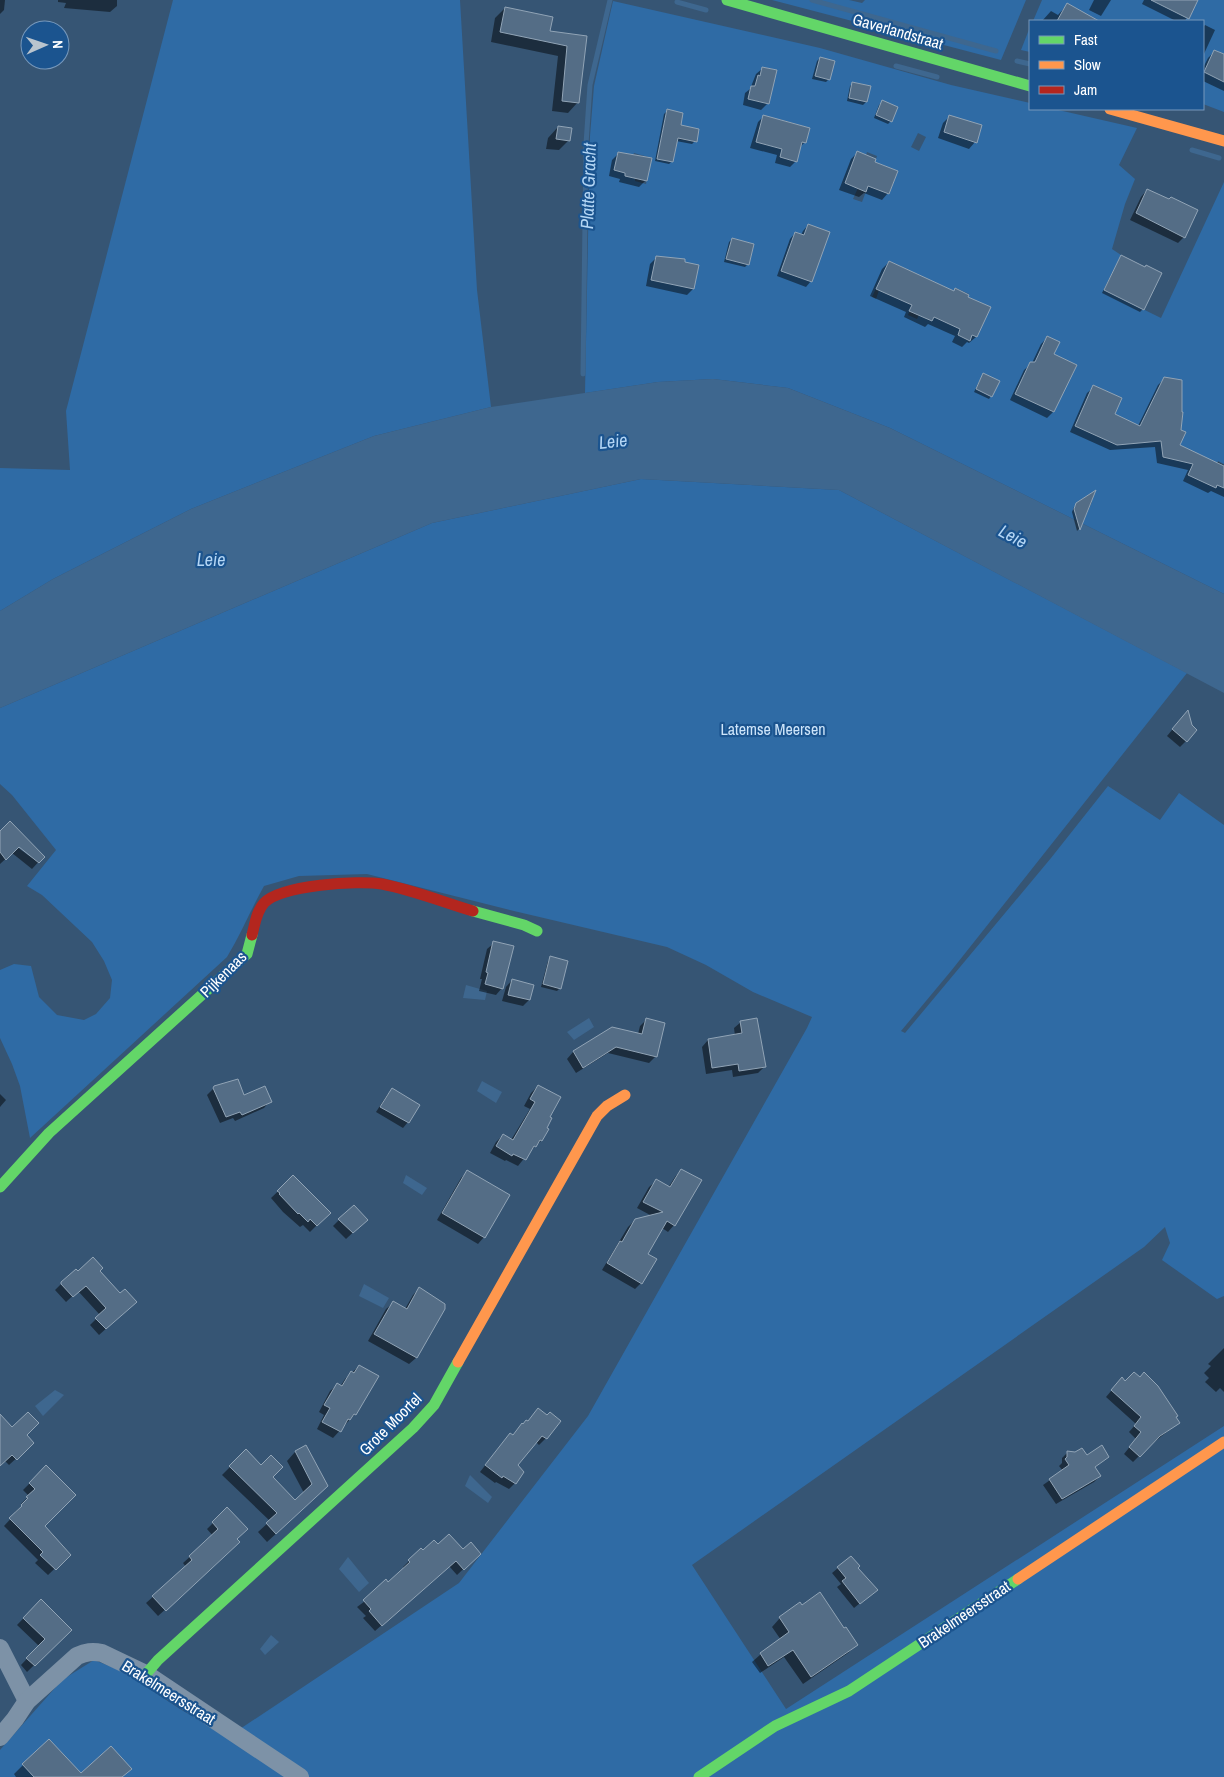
<svg xmlns="http://www.w3.org/2000/svg" width="1224" height="1777" viewBox="0 0 1224 1777" font-family="'Archivo Narrow',sans-serif">
  <rect width="100%" height="100%" fill="#365574"/>
  <g fill="#2f6ba5" fill-rule="evenodd">
    <polygon points="173,0 460,0 477,290 491,407 374,436 191,509 53,579 0,611 0,468 70,470 66,411"/>
    <polygon points="772,0 849,0 862,3 865,0 1026,0 1001,60"/>
    <polygon points="1042,0 1224,0 1224,54 1214,50 1204,72 1224,82 1224,112 1203,104 1203,21 1033,21"/>
    <path d="M613,1L820,48L951,85L1030,103V109H1054L1137,128L1119,165L1135,179L1125,204L1112,249L1121,255L1104,290L1161,318L1224,182V464L1218,461L1217,463L1216,487L1217,485L1224,488V594L890,428L788,388L713,379L658,382L585,393L590,136L594,86ZM820,57L835,61L829,80L815,76ZM762,67L777,70L769,104L749,99L751,86H755L758,75L760,76ZM853,82L871,86L867,102L849,98ZM667,109L683,113L681,125L699,129L696,142L678,139L673,162L658,159ZM762,119L765,144H764L756,142ZM779,119L810,128L806,143L802,142L797,162L780,157L783,147L772,143ZM918,133L926,137L919,151L911,147ZM618,152L633,155L634,153L652,158L646,184L635,181V178L625,176V173L614,170ZM857,152L866,155L867,152L877,156L875,162L898,171L889,194L868,186L862,202L853,199L858,188L845,183ZM808,224L829,232L812,282L782,271L795,232L804,235ZM732,238L754,244L749,265L726,258ZM889,261L954,291L956,288L969,294L968,297L990,307L977,337L972,335L970,341L958,335L960,329L934,317L932,321L919,315L917,319L908,315L912,305L879,290L876,299L872,297ZM1047,336L1059,343L1049,365L1062,358L1077,365L1070,380L1057,374L1065,388L1054,412L1015,394L1030,362H1035ZM1164,377L1182,380V412H1183L1181,430L1186,432L1173,459L1163,457L1161,437ZM1093,385L1122,398L1115,414L1114,443L1075,425ZM1084,498L1092,502L1084,520L1076,517C1074,507 1075,503 1084,498Z"/>
    <polygon points="1030,27 1030,52 1021,50"/>
    <path d="M641,479L839,490L1187,673L951,971L901,1031L905,1033L1051,858L1108,786L1160,820L1179,793L1224,825V1296L1217,1299L1162,1260L1170,1243L1165,1227L1144,1247L692,1565L786,1709L1224,1426V1777H0V1750L62,1680L94,1660L122,1671L180,1709L228,1737L459,1583L588,1416L807,1028L812,1017L753,992L706,965L667,947L514,911L367,874L299,876L264,886C251,909 241,934 227,957L30,1138L20,1086L12,1064L0,1038V970L14,964L31,966L39,997L57,1015L84,1020L96,1014L110,998L112,980L104,961L92,942L42,895L27,886L56,850L12,795L0,784V708L432,523Z"/>
  </g>
  <g fill="#3e678f">
    <polygon points="713,379 788,388 890,428 1224,594 1224,693 839,490 641,479 432,523 0,708 0,611 53,579 191,509 374,436 491,407 658,382"/>
    <polygon points="466,985 487,991 485,1000 463,998"/>
    <polygon points="589,1018 594,1027 574,1040 567,1032"/>
    <polygon points="482,1081 502,1092 496,1103 477,1091"/>
    <polygon points="406,1175 427,1188 422,1195 403,1183"/>
    <polygon points="364,1284 389,1298 383,1308 359,1296"/>
    <polygon points="55,1390 64,1395 43,1416 35,1406"/>
    <polygon points="470,1475 492,1497 488,1503 465,1486"/>
    <polygon points="348,1557 369,1583 359,1592 339,1569"/>
    <polygon points="271,1635 279,1642 265,1655 260,1649"/>
  </g>
  <g fill="#0007" fill-rule="evenodd">
    <polygon points="0,0 5,0 4,10 0,14"/>
    <polygon points="58,0 117,0 117,6 110,12 64,8 66,3 58,2"/>
    <polygon points="1094,0 1111,0 1101,16 1089,10"/>
    <polygon points="1144,0 1197,0 1185,21 1176,21 1142,4"/>
    <polygon points="1067,5 1091,18 1090,21 1042,21 1051,11 1058,15"/>
    <polygon points="505,8 549,32 585,37 578,102 568,113 552,111 558,56 491,42 495,18"/>
    <polygon points="1205,25 1215,30 1203,56 1203,27"/>
    <polygon points="1215,51 1224,56 1224,91 1203,81 1203,68 1208,58"/>
    <polygon points="820,58 829,79 826,82 812,79 817,61"/>
    <polygon points="763,68 768,103 761,110 743,105 745,93 750,89 756,74"/>
    <polygon points="853,83 869,87 866,102 863,105 847,101 850,86"/>
    <polygon points="882,102 891,121 888,124 874,118 879,105"/>
    <polygon points="667,111 679,126 695,141 692,144 676,141 672,161 669,164 655,161 664,114"/>
    <polygon points="764,116 805,142 800,147 796,161 790,167 775,163 777,155 750,148 758,122"/>
    <polygon points="949,117 975,142 969,149 938,138 943,123"/>
    <polygon points="558,127 569,140 559,150 546,149 548,138"/>
    <polygon points="619,153 646,180 639,187 619,182 620,179 609,176 612,160"/>
    <polygon points="857,153 873,163 888,193 882,200 864,193 859,197 839,190 851,159"/>
    <polygon points="1147,190 1184,237 1178,243 1130,220 1141,197"/>
    <polygon points="808,225 811,281 806,287 777,276 790,239 795,233 801,235 803,231"/>
    <polygon points="732,239 748,264 745,267 724,262 729,242"/>
    <polygon points="1121,256 1143,309 1140,312 1102,293"/>
    <polygon points="657,257 693,289 687,295 646,286 650,264"/>
    <polygon points="889,262 989,308 976,337 969,343 967,342 962,347 952,342 955,336 928,324 925,327 904,317 906,312 870,296 882,269"/>
    <polygon points="1047,338 1052,355 1075,365 1053,412 1047,418 1010,400 1024,370 1032,363 1041,344"/>
    <polygon points="983,374 991,396 989,399 974,392"/>
    <polygon points="1165,378 1178,446 1216,464 1218,462 1224,465 1224,497 1211,491 1208,493 1183,481 1188,470 1157,463 1155,447 1110,450 1070,432 1087,393 1094,387 1113,415 1138,426 1158,385"/>
    <polygon points="1094,493 1079,529 1077,531 1072,512 1074,507"/>
    <polygon points="1182,718 1186,741 1180,747 1167,736"/>
    <path d="M0,833L43,857L32,869L12,853L0,864ZM15,842L28,853L32,858L13,844Z"/>
    <polygon points="494,943 502,988 496,995 479,991 482,979 480,979 487,949"/>
    <polygon points="551,958 560,988 557,991 541,987 548,961"/>
    <polygon points="512,980 529,1000 523,1006 502,1001 506,987"/>
    <polygon points="646,1020 656,1056 649,1063 608,1053 576,1073 567,1059 573,1052 612,1028 638,1034 640,1026"/>
    <polygon points="741,1022 765,1066 758,1073 733,1077 732,1070 706,1074 702,1047 708,1040 735,1036 734,1028"/>
    <polygon points="538,1086 549,1117 545,1129 547,1130 541,1141 530,1151 518,1166 506,1160 505,1161 490,1153 496,1142 503,1135 511,1140 530,1109 524,1106 531,1093"/>
    <polygon points="215,1087 243,1096 270,1101 264,1108 235,1121 233,1118 220,1123 207,1095"/>
    <polygon points="392,1090 408,1122 403,1128 376,1112 387,1095"/>
    <polygon points="0,1094 6,1100 0,1107"/>
    <polygon points="681,1170 674,1225 668,1232 662,1228 647,1254 641,1283 635,1289 602,1270 628,1227 635,1220 652,1216 637,1208 649,1187 656,1181 668,1188 675,1177"/>
    <polygon points="467,1172 484,1237 478,1244 437,1220 461,1178"/>
    <polygon points="293,1177 329,1213 310,1232 303,1225 300,1227 283,1212 271,1198"/>
    <polygon points="339,1220 360,1226 346,1239 333,1226"/>
    <polygon points="99,1271 129,1308 99,1335 90,1325 100,1315 78,1291 66,1302 55,1290 62,1283 78,1273"/>
    <polygon points="419,1289 445,1305 416,1358 409,1364 368,1341 386,1309 393,1303 405,1309 413,1295"/>
    <polygon points="1224,1348 1224,1392 1220,1388 1216,1392 1205,1382 1209,1378 1204,1373 1211,1366 1208,1364"/>
    <polygon points="359,1366 355,1414 333,1438 317,1429 324,1415 319,1412 330,1391 337,1385 340,1387 345,1379"/>
    <polygon points="1139,1378 1178,1423 1148,1447 1133,1462 1124,1454 1136,1439 1129,1432 1136,1424 1106,1397 1116,1385"/>
    <polygon points="0,1416 12,1429 25,1435 33,1443 9,1465 5,1461 0,1465"/>
    <polygon points="526,1421 546,1438 539,1445 536,1442 516,1465 515,1483 509,1489 496,1482 495,1483 480,1472 504,1441 510,1434 512,1436"/>
    <polygon points="306,1446 318,1495 267,1542 258,1532 270,1521 222,1475 246,1451 295,1501 304,1493 287,1461 295,1452"/>
    <polygon points="1068,1452 1087,1457 1108,1457 1094,1468 1100,1476 1094,1482 1056,1504 1043,1485 1063,1471 1059,1466 1062,1463 1062,1458"/>
    <polygon points="46,1467 44,1526 70,1554 48,1575 35,1563 38,1560 4,1526 16,1513 15,1512 22,1506 21,1504 29,1496 23,1490"/>
    <polygon points="227,1509 232,1549 158,1616 146,1603 186,1567 183,1563 213,1536 207,1529"/>
    <polygon points="437,1546 479,1554 457,1575 449,1566 375,1631 363,1618 366,1616 357,1607 388,1584 404,1569 403,1567 409,1561 423,1552"/>
    <polygon points="838,1568 876,1590 854,1608 837,1587 841,1584 832,1573"/>
    <polygon points="41,1600 70,1630 27,1672 21,1665 39,1646 17,1625"/>
    <polygon points="800,1604 844,1630 856,1645 848,1653 803,1684 784,1657 760,1673 752,1662 761,1654 781,1640 772,1627 780,1618"/>
    <polygon points="23,1765 81,1775 121,1777 16,1777 14,1774"/>
  </g>
  <g fill="none" stroke-linecap="round" stroke-linejoin="round">
    <g stroke="#3e678f" stroke-width="5">
      <polyline points="812,0 996,51"/>
      <polyline points="677,2 706,10"/>
      <polyline points="1017,61 1030,64"/>
      <polyline points="896,66 937,77"/>
      <polyline points="1192,150 1219,158"/>
      <polyline points="583,374 586,144 590,85 610,0"/>
    </g>
  </g>
  <g fill="#546d86" stroke="#91a4b6">
    <polygon points="1151,0 1198,0 1189,19"/>
    <polygon points="1067,3 1099,21 1057,21"/>
    <polygon points="505,7 553,17 550,31 587,36 579,103 562,101 567,46 500,32"/>
    <polygon points="1214,50 1224,54 1224,82 1204,72"/>
    <polygon points="820,57 835,61 830,80 815,76"/>
    <polygon points="762,67 777,70 769,104 748,99 751,86 755,86 758,75 760,76"/>
    <polygon points="852,82 871,86 867,102 849,98"/>
    <polygon points="882,100 898,107 892,122 876,115"/>
    <polygon points="667,109 683,113 681,125 699,129 697,142 678,138 673,162 657,159"/>
    <polygon points="763,115 810,128 806,143 802,142 797,162 780,157 782,149 756,142"/>
    <polygon points="949,115 982,125 977,143 944,132"/>
    <polygon points="558,126 572,128 570,141 556,139"/>
    <polygon points="857,151 876,159 875,162 898,171 889,194 868,186 866,192 845,183"/>
    <polygon points="618,152 652,158 647,181 625,176 625,173 614,170"/>
    <polygon points="1147,189 1169,199 1171,197 1198,210 1185,238 1136,213"/>
    <polygon points="808,224 830,232 812,282 781,271 795,232 804,235"/>
    <polygon points="732,238 754,244 749,265 726,259"/>
    <polygon points="1121,255 1145,267 1146,265 1162,273 1144,310 1104,290"/>
    <polygon points="656,256 685,259 685,262 699,265 694,289 651,280"/>
    <polygon points="889,261 954,291 955,288 969,295 968,297 991,307 977,337 972,335 970,341 958,335 960,329 934,317 932,321 909,311 912,305 876,289"/>
    <polygon points="1047,336 1060,342 1054,354 1077,365 1054,412 1015,394 1030,362 1035,362"/>
    <polygon points="983,373 1000,381 992,397 976,389"/>
    <polygon points="1164,377 1182,380 1182,412 1183,412 1181,430 1186,432 1180,445 1224,466 1224,488 1217,485 1216,488 1188,475 1193,464 1163,457 1161,441 1117,445 1075,426 1093,385 1122,398 1115,414 1140,426"/>
    <polygon points="1096,490 1080,530 1074,509 1076,503"/>
    <polygon points="1188,710 1192,725 1197,730 1187,742 1172,729"/>
    <polygon points="10,821 45,857 39,863 19,847 6,860 0,852 0,831"/>
    <polygon points="493,941 514,946 503,989 485,984 488,973 486,972"/>
    <polygon points="550,956 568,961 561,989 543,984"/>
    <polygon points="512,979 534,985 530,1000 508,995"/>
    <polygon points="646,1018 665,1023 657,1057 616,1047 583,1068 573,1051 612,1027 642,1034"/>
    <polygon points="757,1018 766,1067 739,1071 738,1064 712,1068 708,1039 742,1033 740,1021"/>
    <polygon points="238,1079 244,1095 265,1086 272,1102 242,1115 240,1112 226,1117 213,1088 214,1086"/>
    <polygon points="538,1085 561,1097 550,1117 552,1118 547,1128 549,1129 542,1141 540,1140 536,1147 534,1146 526,1160 513,1154 512,1156 496,1146 503,1134 513,1140 535,1102 530,1099"/>
    <polygon points="392,1088 420,1105 409,1123 380,1107"/>
    <polygon points="681,1169 702,1180 675,1226 667,1221 648,1254 657,1259 642,1284 607,1263 620,1241 622,1242 635,1219 663,1212 643,1202 656,1179 670,1187"/>
    <polygon points="467,1170 510,1195 485,1238 442,1213"/>
    <polygon points="293,1175 331,1213 317,1226 310,1219 308,1222 299,1213 298,1214 279,1194 280,1193 277,1191"/>
    <polygon points="354,1205 368,1220 353,1233 338,1219"/>
    <polygon points="93,1257 103,1268 100,1271 120,1293 125,1289 137,1302 106,1329 95,1318 106,1308 86,1286 73,1297 61,1284 61,1282 76,1269 78,1271"/>
    <polygon points="419,1287 445,1304 445,1309 417,1358 374,1334 393,1301 407,1309"/>
    <polygon points="359,1365 379,1376 356,1415 354,1414 350,1420 348,1419 341,1432 322,1422 330,1408 324,1405 337,1383 342,1386 351,1371 354,1373"/>
    <polygon points="1134,1372 1140,1377 1144,1372 1158,1386 1178,1416 1176,1417 1180,1423 1160,1436 1140,1457 1129,1447 1141,1432 1134,1426 1141,1417 1111,1390 1122,1377 1125,1381"/>
    <polygon points="538,1408 547,1415 550,1412 561,1421 547,1439 542,1436 518,1465 524,1472 516,1484 503,1476 502,1478 485,1465 510,1433 513,1435 522,1423 523,1424 526,1420 528,1421"/>
    <polygon points="28,1412 39,1423 27,1435 34,1443 17,1460 12,1455 0,1466 0,1414 12,1427"/>
    <polygon points="306,1445 328,1486 276,1534 266,1523 277,1513 229,1466 246,1449 261,1465 271,1455 283,1467 273,1477 295,1500 312,1484 295,1451"/>
    <polygon points="1102,1445 1109,1457 1095,1467 1101,1476 1062,1499 1049,1479 1069,1465 1065,1459 1067,1457 1067,1451 1075,1452 1082,1448 1087,1455"/>
    <polygon points="46,1465 76,1495 45,1526 71,1555 56,1570 40,1555 43,1552 9,1518 22,1506 21,1505 28,1498 26,1497 35,1489 29,1483"/>
    <polygon points="227,1507 248,1529 237,1539 240,1542 166,1611 152,1596 192,1560 189,1556 218,1529 212,1522"/>
    <polygon points="449,1534 463,1549 471,1542 481,1554 464,1570 456,1561 382,1626 369,1611 371,1609 363,1600 386,1579 388,1582 410,1562 408,1560 421,1548 423,1550 434,1540 438,1544"/>
    <polygon points="851,1556 860,1566 858,1568 878,1590 860,1604 842,1581 846,1578 837,1567"/>
    <polygon points="820,1592 844,1628 846,1627 858,1645 811,1677 793,1650 768,1666 760,1653 789,1632 779,1617 800,1602 802,1605"/>
    <polygon points="41,1599 72,1630 35,1666 26,1658 45,1639 23,1618"/>
    <polygon points="49,1739 81,1773 111,1746 132,1769 122,1777 34,1777 22,1764"/>
  </g>
  <g fill="none" stroke-linecap="round" stroke-linejoin="round">
    <g stroke="#7d92a7" stroke-width="18">
      <polyline points="0,1648 27,1701"/>
      <path d="M0,1737L15,1719L27,1701L77,1656C86,1652 92,1651 102,1653L146,1674L300,1777"/>
    </g>
    <g stroke="#63d668" stroke-width="11">
      <polyline points="727,0 1030,86"/>
      <polyline points="473,911 524,925 537,931"/>
      <polyline points="0,1187 49,1133 247,954 252,935"/>
      <polyline points="146,1674 158,1660 413,1428 434,1405 458,1362"/>
      <polyline points="699,1777 775,1726 849,1691 1018,1579"/>
    </g>
    <g stroke="#ff974d" stroke-width="11">
      <polyline points="1110,109 1224,141"/>
      <polyline points="458,1362 597,1116 607,1106 625,1095"/>
      <polyline points="1018,1579 1224,1442"/>
    </g>
    <path stroke="#b3261e" stroke-width="11" d="M252,935C255,924 256,912 264,903C281,885 358,880 382,884C413,890 443,902 473,911"/>
  </g>
  <g text-anchor="middle" dominant-baseline="central" stroke-width="4.5" stroke-linejoin="round" paint-order="stroke">
    <g font-size="16" fill="#fff" stroke="#1b548f">
      <text transform="translate(898 31) rotate(16)">Gaverlandstraat</text>
      <text transform="translate(223 974) rotate(-45)">Pijkenaas</text>
      <text transform="translate(390 1424) rotate(-45)">Grote Moortel</text>
      <text transform="translate(964 1614) rotate(-34)">Brakelmeersstraat</text>
      <text transform="translate(169 1692) rotate(32)">Brakelmeersstraat</text>
    </g>
    <g font-size="16" fill="#cee5fa" stroke="#1b548f">
      <text x="773" y="729">Latemse Meersen</text>
    </g>
    <g font-size="18" font-style="italic" fill="#b4d6f5" stroke="#1b548f">
      <text transform="translate(588 186) rotate(-88)">Platte Gracht</text>
      <text transform="translate(613 441) rotate(-6)">Leie</text>
      <text transform="translate(1013 536) rotate(28)">Leie</text>
      <text x="211" y="559">Leie</text>
    </g>
  </g>
  <rect x="1029" y="20" width="175" height="90" fill="#1b548f" stroke="#7698bc"/>
  <rect x="1039" y="36" width="25" height="8" fill="#63d668" stroke="#7698bc"/>
  <text x="1074" y="45" font-size="15" fill="#ffffff">Fast</text>
  <rect x="1039" y="61" width="25" height="8" fill="#ff974d" stroke="#7698bc"/>
  <text x="1074" y="70" font-size="15" fill="#ffffff">Slow</text>
  <rect x="1039" y="86" width="25" height="8" fill="#b3261e" stroke="#7698bc"/>
  <text x="1074" y="95" font-size="15" fill="#ffffff">Jam</text>
  <g transform="translate(45 45) rotate(88)"><circle r="24" fill="#1b548f" stroke="#7698bc"/>
  <path d="M0-4L9 19L0 12L-9 19Z" fill="#b9c4ce"/>
  <text y="-8" font-size="14" font-weight="bold" text-anchor="middle" fill="#ffffff">N</text>
  </g>
</svg>
